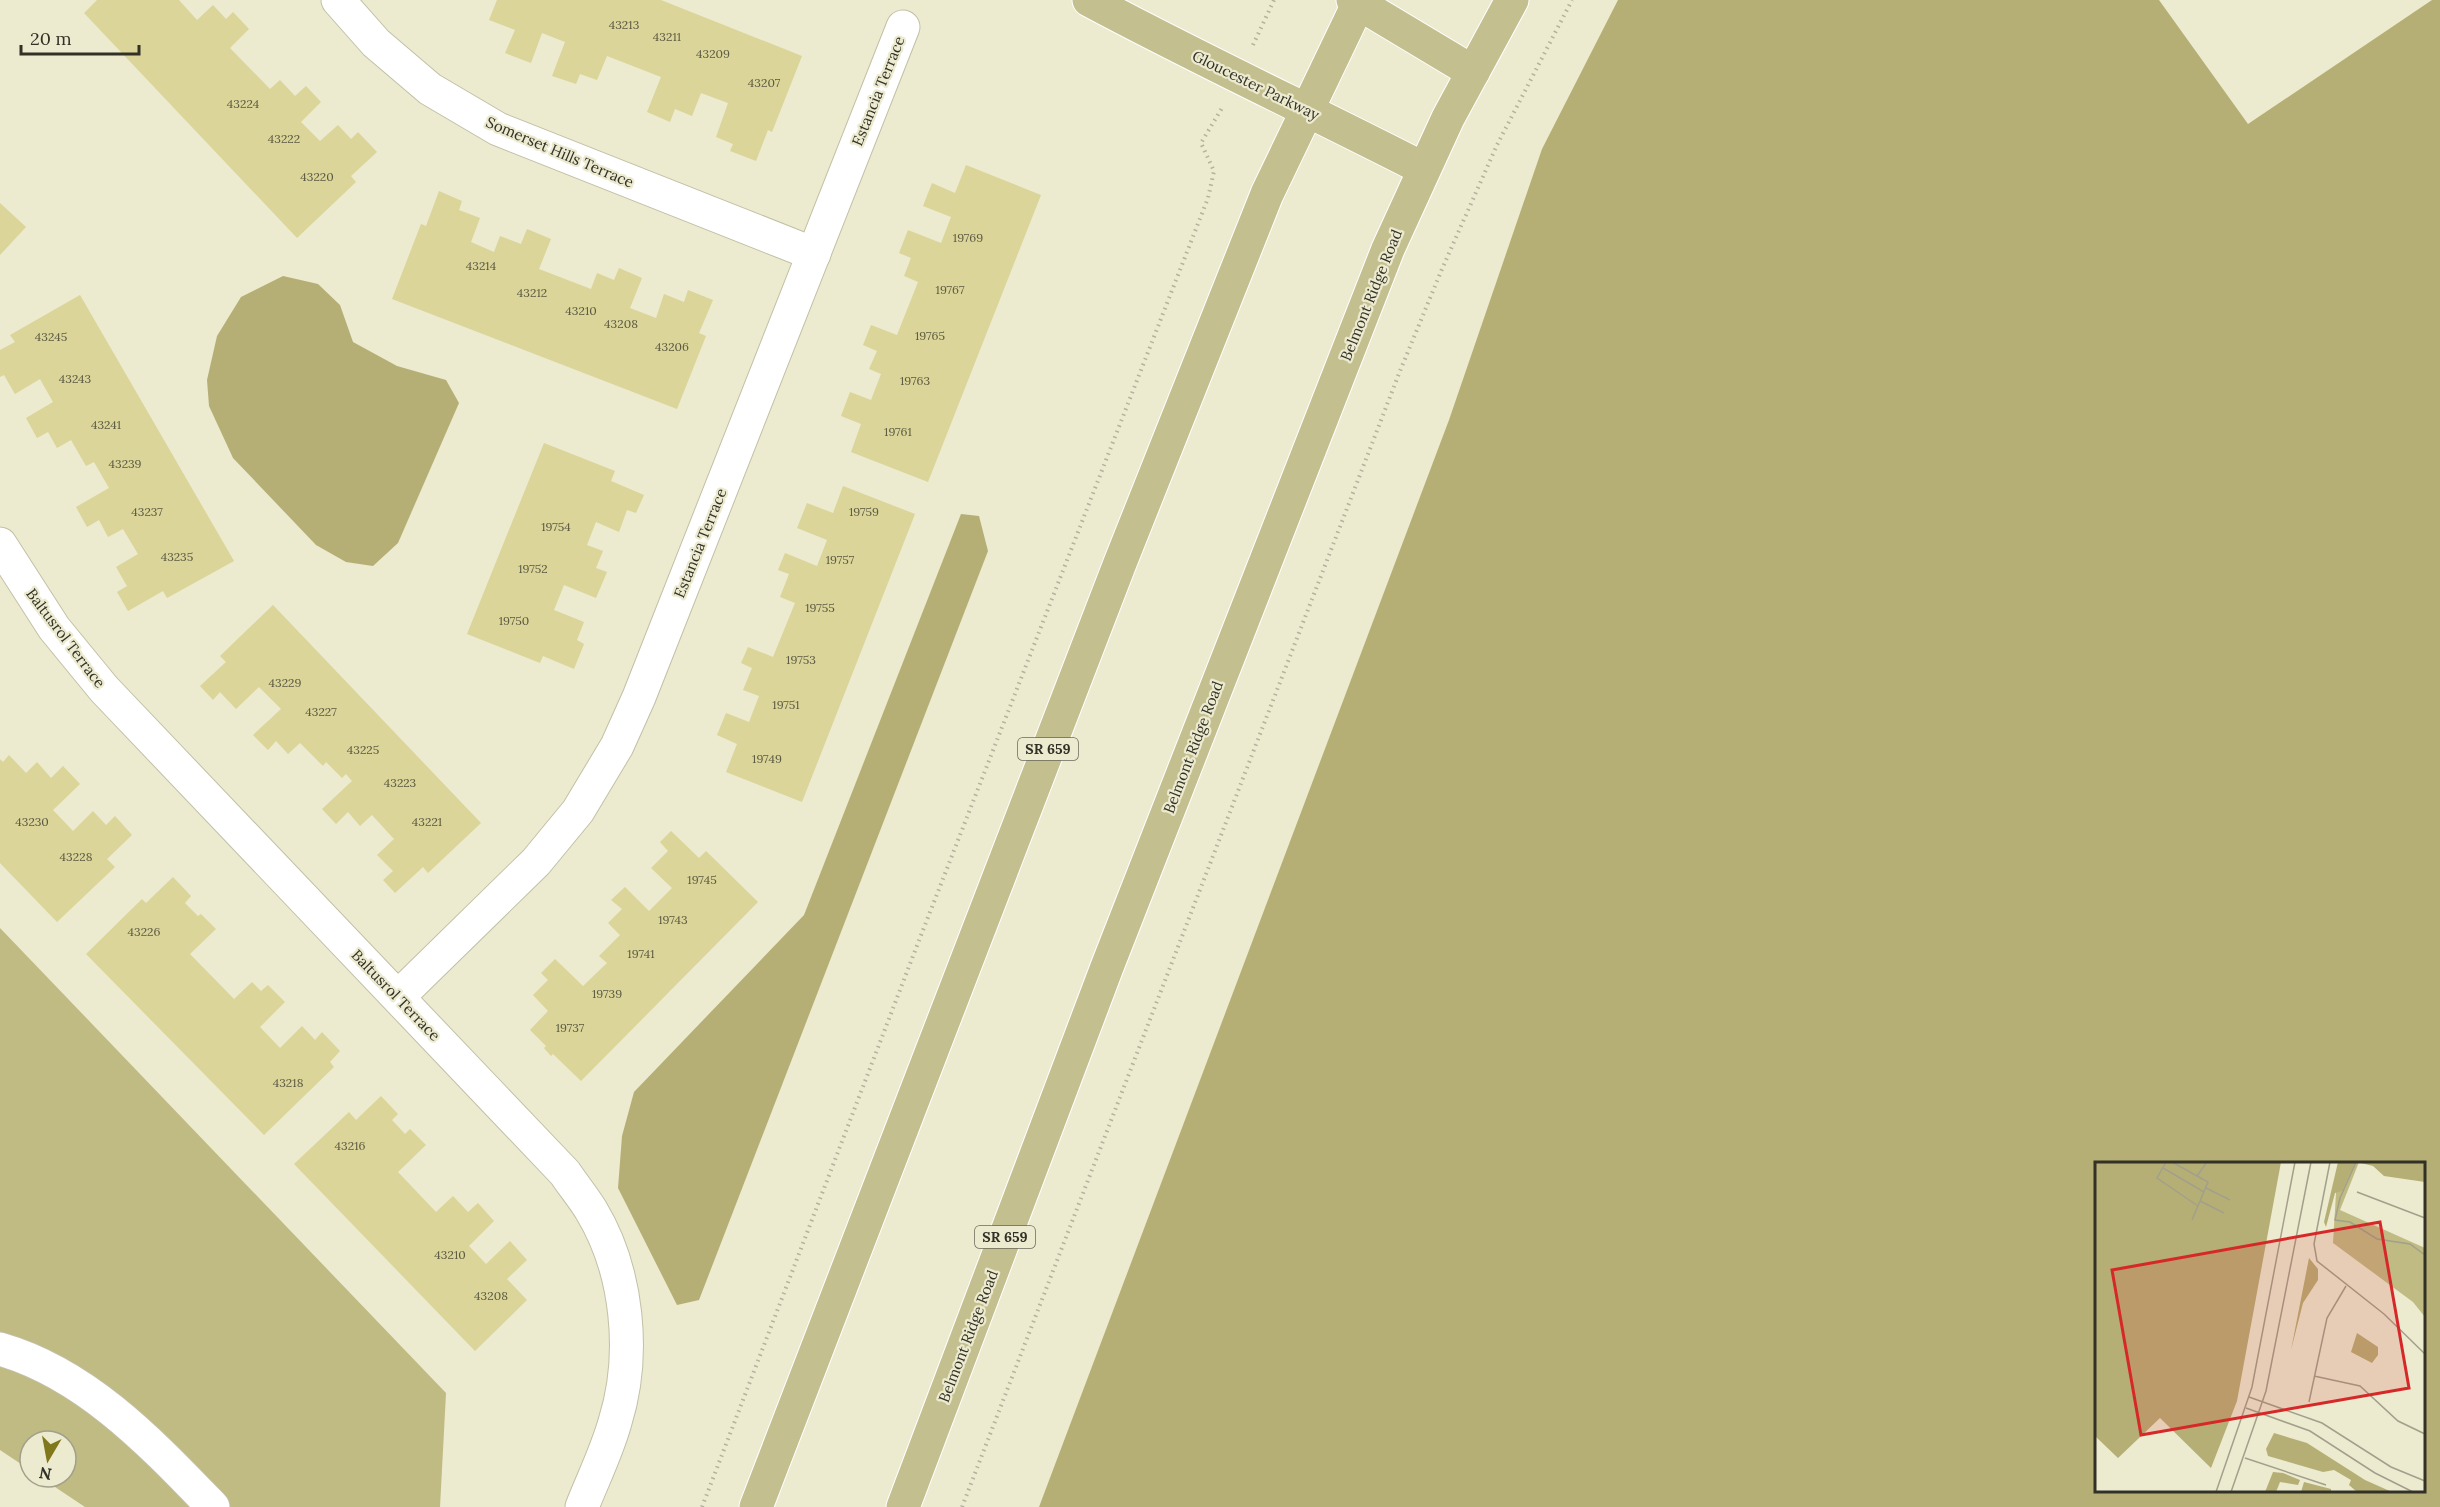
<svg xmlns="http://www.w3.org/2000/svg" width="2440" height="1507" viewBox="0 0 2440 1507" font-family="Lora,serif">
  <rect width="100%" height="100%" fill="#eceacf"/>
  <polygon fill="#c0ba83" points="0,928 446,1393 440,1507 85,1507 40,1477 66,1477 66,1441 30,1441 30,1470 0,1450"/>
  <g fill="#b5af75" fill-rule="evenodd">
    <path d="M1618,0H2159L2248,124L2432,0H2440V1507H1039L1449,420L1542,149ZM2096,1164H2424V1490H2096Z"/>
    <polygon points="283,276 318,284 340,305 353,342 397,366 446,380 459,403 398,543 373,566 346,562 316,545 233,458 209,406 207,380 217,336 241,297"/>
    <polygon points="961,514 979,516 988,551 699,1300 677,1305 618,1188 622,1136 634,1092 804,915"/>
  </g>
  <g fill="#dbd599">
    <polygon points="97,0 179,0 197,20 213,5 226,19 233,12 249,29 230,48 270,89 280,80 295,96 306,86 321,102 301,122 320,141 338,125 351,139 358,132 377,152 351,176 356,182 297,238 84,13"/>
    <polygon points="497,0 661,0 802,56 772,132 768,130 756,161 730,151 733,144 716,137 728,103 701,93 692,116 675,109 670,122 647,112 661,77 607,56 597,80 580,74 576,84 552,76 565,42 542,33 531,63 505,53 515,30 489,20"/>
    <polygon points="966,165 1041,195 928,482 851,452 861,424 841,416 850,392 871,400 881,374 869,369 877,351 863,345 871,325 897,335 918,282 904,276 911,258 899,253 908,230 941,243 951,217 923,206 932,183 955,193"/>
    <polygon points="439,191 462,201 459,210 480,218 471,242 494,252 500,236 521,244 527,229 551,239 539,269 591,289 597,273 614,280 619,268 642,278 630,308 656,318 664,294 684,302 688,290 713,300 699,333 706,336 677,409 392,299 421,224 426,226"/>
    <polygon points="0,203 26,227 0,255"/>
    <polygon points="80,295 234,561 167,598 163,591 128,611 117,592 127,586 116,567 138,554 123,529 108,537 99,520 87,527 76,507 109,488 94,462 86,466 71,440 57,448 48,432 37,438 26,418 53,402 40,379 15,394 4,375 0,377 0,350 15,342 10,335"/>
    <polygon points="544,443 615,471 611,481 644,495 636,513 627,510 619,532 596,522 587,545 603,551 596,568 607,572 596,598 564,585 554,610 584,622 577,640 584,644 574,669 543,656 540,663 467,634"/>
    <polygon points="843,486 915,514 802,802 726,772 737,744 717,735 726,713 749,722 759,696 743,690 752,668 741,663 748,647 773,657 795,603 780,597 789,574 778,570 785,553 817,566 827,540 797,528 807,503 833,513"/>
    <polygon points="273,605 481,823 428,873 423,867 395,893 383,880 393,871 377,855 394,839 372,815 360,826 348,812 336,824 322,809 352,781 346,774 342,778 326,762 323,766 300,743 288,754 276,741 268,750 253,735 281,709 259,687 236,709 220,692 213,700 200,686 226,662 220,656"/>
    <polygon points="9,755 26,773 37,762 51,778 63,766 80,784 53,810 73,831 93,811 106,825 115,816 132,835 107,859 115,867 57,922 0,863 0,759 3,762"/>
    <polygon points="671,831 699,858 706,851 758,902 581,1081 553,1054 551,1056 544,1048 546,1046 530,1030 548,1011 533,995 548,980 541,973 555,959 583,986 607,963 599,956 620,935 608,923 622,909 611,900 625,887 649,911 672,888 651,868 668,851 660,842"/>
    <polygon points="173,877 191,896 185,903 198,916 201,914 216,929 190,954 234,999 252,982 261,991 268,985 285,1002 260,1027 280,1048 302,1026 315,1040 322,1032 340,1051 330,1062 334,1067 264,1135 86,954 142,899 146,903"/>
    <polygon points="381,1096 398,1114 392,1120 405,1134 410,1129 426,1145 398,1172 436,1212 453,1196 468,1212 478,1203 494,1221 469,1246 486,1264 510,1241 527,1260 507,1279 527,1300 475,1351 294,1164 349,1112 356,1120"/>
  </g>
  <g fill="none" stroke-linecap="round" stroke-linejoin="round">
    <defs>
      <g id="minor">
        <polyline points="338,0 376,43 430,89 498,129 814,254"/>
        <path d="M0,544L54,628L104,689L565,1173C573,1185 583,1197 591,1210C628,1271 636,1355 615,1422C607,1451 593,1479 582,1507"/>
        <polyline points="398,997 536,862 578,811 617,746 639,697 903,27"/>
        <path d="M0,1349C87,1374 152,1444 213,1507"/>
      </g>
      <g id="major">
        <path d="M1089,0C1199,59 1313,112 1424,169"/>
        <polyline points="1353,0 1473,72"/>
        <polyline points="756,1507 1120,563 1267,194 1360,0"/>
        <polyline points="903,1507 1107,967 1388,249 1448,118 1512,0"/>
      </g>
    </defs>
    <use href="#minor" stroke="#c2c0a6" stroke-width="35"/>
    <use href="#major" stroke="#fff" stroke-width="35"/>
    <g stroke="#b4b29c" stroke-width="4" stroke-dasharray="1.5 4.5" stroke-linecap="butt">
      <polyline points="1253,45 1274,0"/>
      <polyline points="702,1507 918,943 1208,198 1214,171 1201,143 1222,108"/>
      <polyline points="962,1507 1400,371 1442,269 1497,145 1572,0"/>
    </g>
    <use href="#minor" stroke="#fff" stroke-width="33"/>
    <use href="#major" stroke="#c4bf8e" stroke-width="33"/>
  </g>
  <g text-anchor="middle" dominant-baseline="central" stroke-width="4.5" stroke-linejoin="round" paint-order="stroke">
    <g font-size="12" fill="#5c5a43">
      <text x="624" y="24">43213</text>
      <text x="667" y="36">43211</text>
      <text x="713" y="53">43209</text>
      <text x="764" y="82">43207</text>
      <text x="243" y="103">43224</text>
      <text x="284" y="138">43222</text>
      <text x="317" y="176">43220</text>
      <text x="968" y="237">19769</text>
      <text x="481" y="265">43214</text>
      <text x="950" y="289">19767</text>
      <text x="532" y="292">43212</text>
      <text x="581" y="310">43210</text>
      <text x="621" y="323">43208</text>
      <text x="930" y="335">19765</text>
      <text x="51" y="336">43245</text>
      <text x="672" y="346">43206</text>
      <text x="75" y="378">43243</text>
      <text x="915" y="380">19763</text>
      <text x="106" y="424">43241</text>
      <text x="898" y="431">19761</text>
      <text x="125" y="463">43239</text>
      <text x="147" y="511">43237</text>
      <text x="864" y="511">19759</text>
      <text x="556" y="526">19754</text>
      <text x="177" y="556">43235</text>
      <text x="840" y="559">19757</text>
      <text x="533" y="568">19752</text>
      <text x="820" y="607">19755</text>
      <text x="514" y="620">19750</text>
      <text x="801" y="659">19753</text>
      <text x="285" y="682">43229</text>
      <text x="786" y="704">19751</text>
      <text x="321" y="711">43227</text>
      <text x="363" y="749">43225</text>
      <text x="767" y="758">19749</text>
      <text x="400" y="782">43223</text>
      <text x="32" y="821">43230</text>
      <text x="427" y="821">43221</text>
      <text x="76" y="856">43228</text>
      <text x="702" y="879">19745</text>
      <text x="673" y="919">19743</text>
      <text x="144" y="931">43226</text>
      <text x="641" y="953">19741</text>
      <text x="607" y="993">19739</text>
      <text x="570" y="1027">19737</text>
      <text x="288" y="1082">43218</text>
      <text x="350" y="1145">43216</text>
      <text x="450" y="1254">43210</text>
      <text x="491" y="1295">43208</text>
    </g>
    <g fill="#eceacf" stroke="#6a6859" stroke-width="1.5">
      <rect x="1018" y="738" width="60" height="22" rx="4.5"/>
      <rect x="975" y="1226" width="60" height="22" rx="4.5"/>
    </g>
    <g font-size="14" font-weight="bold" fill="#323126">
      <text x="1048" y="749">SR 659</text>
      <text x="1005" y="1237">SR 659</text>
    </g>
    <g font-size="15" fill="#323126" stroke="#eceacf">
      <text transform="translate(1256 85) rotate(26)">Gloucester Parkway</text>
      <text transform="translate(878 91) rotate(-68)">Estancia Terrace</text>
      <text transform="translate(560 152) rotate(23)">Somerset Hills Terrace</text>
      <text transform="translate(1371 295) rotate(-68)">Belmont Ridge Road</text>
      <text transform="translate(700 543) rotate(-68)">Estancia Terrace</text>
      <text transform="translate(66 638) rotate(53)">Baltusrol Terrace</text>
      <text transform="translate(1193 747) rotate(-69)">Belmont Ridge Road</text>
      <text transform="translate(396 995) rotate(46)">Baltusrol Terrace</text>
      <text transform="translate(968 1336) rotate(-69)">Belmont Ridge Road</text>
    </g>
  </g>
  <g transform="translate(2095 1162)">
    <rect width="330" height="330" fill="#eceacf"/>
    <path d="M255,0H264L245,48L330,86V155L318,140L238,81L242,15Z" fill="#c0ba83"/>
    <path d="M0,0H186L142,239L116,306L65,256L23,296L0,274ZM243,0H260L247,29L240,31L231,65L229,60ZM262,0L330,1V20L289,14L278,4ZM214,96L223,107V118L208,141L196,188ZM262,171L283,185V193L277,201L256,190ZM179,271L212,281L270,318L297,330H262L254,323L256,318L239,308L228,310L173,294L171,287ZM178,310L188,311L205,318L203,323L185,320L181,330H170ZM209,320L236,327V330H206Z" fill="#b5af75"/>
    <path fill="none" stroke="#a2a08b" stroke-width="1.5" d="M71,0L62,16L103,44M77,0L102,14L112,0M235,0L219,82L222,99L289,152L330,192M261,0L245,36L240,58L255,60L282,77L315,82L330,93M68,6L109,30M111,26L135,38M262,30L330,56M105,39L129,51M97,58L113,20L102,14M219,214L265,224L303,259L330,272M154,235L227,261L296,305L330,319M214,240L232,156L251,124M151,246L215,269L280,311L318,330M150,296L231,323M121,330L157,225L200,0M136,330L171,229L216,0"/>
    <path fill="#d62828" fill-opacity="0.15" stroke="#d62828" stroke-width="3" d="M285,60L314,226L46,273L17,108Z"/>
    <rect width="330" height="330" fill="none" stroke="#323126" stroke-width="3"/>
  </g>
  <g transform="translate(48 1459) rotate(190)"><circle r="28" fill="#eceacf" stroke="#a2a08b" stroke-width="1.5"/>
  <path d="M0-4.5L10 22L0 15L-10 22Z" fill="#81781c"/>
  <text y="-9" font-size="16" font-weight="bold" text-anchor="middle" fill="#323126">N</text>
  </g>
  <path d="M21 45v9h118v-9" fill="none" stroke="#323126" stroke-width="3"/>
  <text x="30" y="45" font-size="18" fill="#323126" stroke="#eceacf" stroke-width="4.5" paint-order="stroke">20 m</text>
</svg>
